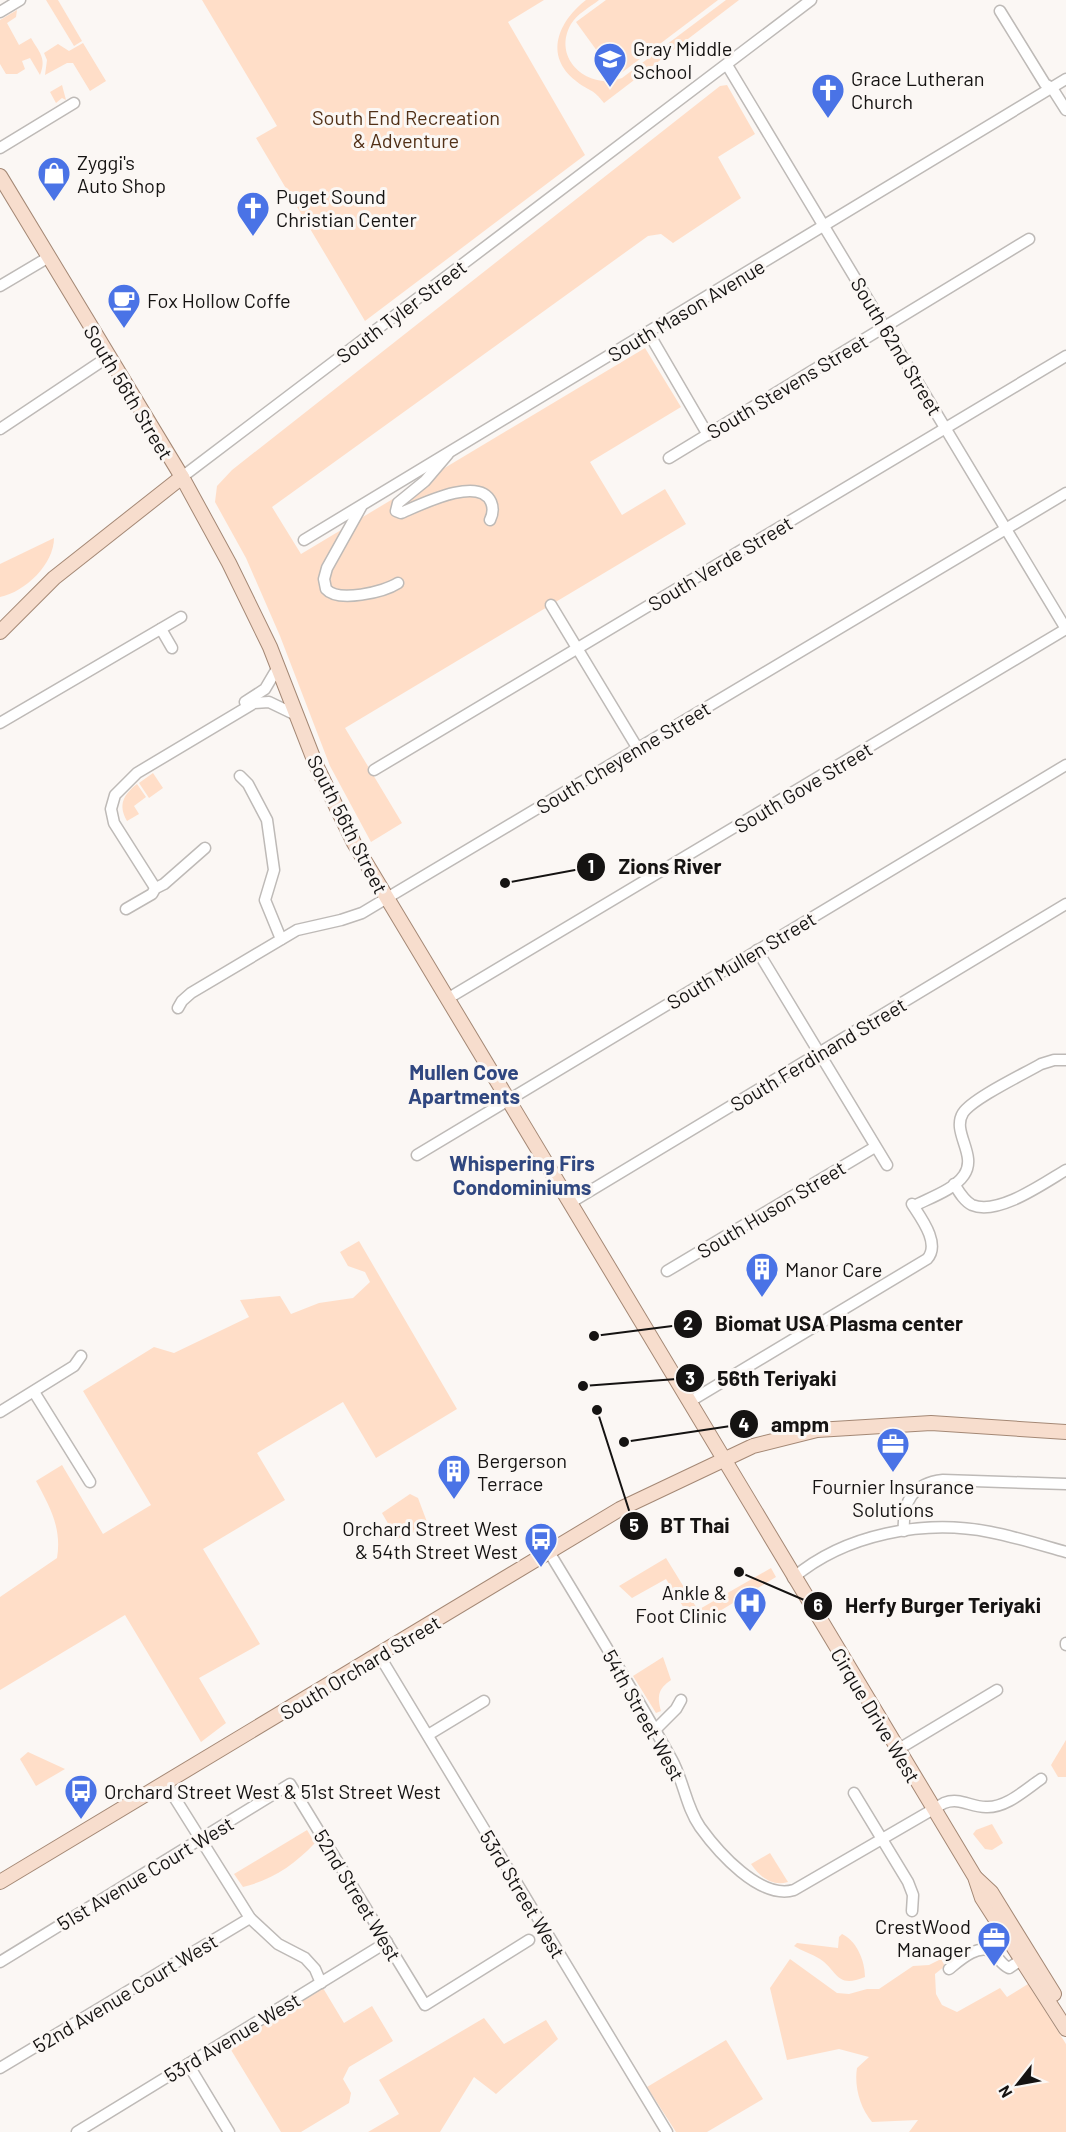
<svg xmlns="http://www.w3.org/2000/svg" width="1066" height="2132" viewBox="0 0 1066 2132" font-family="Barlow,sans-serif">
  <rect width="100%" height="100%" fill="#fbf7f4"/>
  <g fill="#ffdec8">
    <polygon points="46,0 58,0 82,41 74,46"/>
    <polygon points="202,0 544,0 508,22 585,155 365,321 256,138 277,126"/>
    <path d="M586,0H599C590,7 577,14 571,24C551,59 589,91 622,78L726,0H739L604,103C593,88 588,91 576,81C543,55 559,21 586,0Z"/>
    <polygon points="606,0 718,0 616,77 576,22"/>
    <path d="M17,10L16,17L7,23L19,45L31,38C39,52 47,58 40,75L30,58L22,61L25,69L17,74H6L0,64V20Z"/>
    <polygon points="83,43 106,81 90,91 73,63 67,63 45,75 47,60 44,53 58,44 69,51"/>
    <polygon points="62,85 66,100 62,98 56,103 50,92"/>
    <polygon points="727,85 755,134 718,157 741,198 673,243 661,234 648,236 272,507 301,554 645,348 681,407 590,462 622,515 665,489 686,524 345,728 402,823 371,842 330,766 280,636 246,558 215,502 217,486 232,470 720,86"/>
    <path d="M54,538C54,564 25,592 0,597V564Z"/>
    <polygon points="153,773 163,788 149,798 139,783"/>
    <path d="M137,784L146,797L134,806L139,814L127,821C118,805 123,795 137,784Z"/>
    <path d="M359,1241L457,1409L376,1458L343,1402L257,1453L285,1500L203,1549L260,1644L199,1678L226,1723L201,1742L125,1615L0,1690V1597L57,1558C62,1528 50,1507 36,1481L62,1465L103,1534L151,1505L83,1391L154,1347L174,1353L249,1317L240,1300L280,1296L291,1314L319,1303L353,1298L370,1282L365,1272L348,1266L340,1252Z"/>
    <polygon points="410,1494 418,1498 427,1522 417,1531 397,1539 382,1513"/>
    <polygon points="666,1558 698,1610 771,1568 776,1577 695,1626 666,1579 632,1598 619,1586"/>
    <path d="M663,1657L671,1680C658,1689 657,1696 661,1711L656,1713L633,1676Z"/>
    <polygon points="1066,1740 1066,1777 1058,1777 1051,1765"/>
    <polygon points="28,1752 65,1769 36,1786 20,1759"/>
    <polygon points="992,1824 1003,1843 992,1850 985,1849 973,1834 976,1830"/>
    <path d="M307,1830L315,1843C294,1865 272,1880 243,1887L234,1874Z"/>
    <path d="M770,1853L788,1882C772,1887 760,1877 751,1864Z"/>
    <path d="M842,1934C857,1941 865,1961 865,1977C836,1989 838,1971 820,1959C812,1954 802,1951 794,1946L797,1943L838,1948L839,1937Z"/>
    <path d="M790,1959L837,1993L849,1994L867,1989H879L913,1966L929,1965L941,1959L945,1966L935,1974L936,1994L942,2005L957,2012L1000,1988L1007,1997L1028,1984L1066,2044V2132H909L918,2120L872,2122C860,2108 854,2086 857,2068L869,2057L839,2049L787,2060L770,1988Z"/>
    <polygon points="323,1988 344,2023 372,2006 393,2041 349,2067 343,2079 351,2093 349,2103 301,2132 281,2132 228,2045"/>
    <polygon points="484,2018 504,2044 546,2020 558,2039 496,2094 474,2077 440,2132 368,2132 399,2114 379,2080"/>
    <polygon points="726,2040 763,2099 707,2132 676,2132 647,2087"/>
  </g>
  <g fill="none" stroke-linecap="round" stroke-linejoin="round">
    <defs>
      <g id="minor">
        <polyline points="1000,11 1045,84 1052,88 1066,110"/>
        <polyline points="0,12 20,0"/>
        <polyline points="727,65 1066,629"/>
        <polyline points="0,148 74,103"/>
        <polyline points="0,286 49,257"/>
        <polyline points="648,332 708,435"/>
        <polyline points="0,429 108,357"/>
        <path d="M448,454L425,481L398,503L396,511L401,513C420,505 479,475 491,502C494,509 493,514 490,520"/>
        <polyline points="669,458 1029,239"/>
        <polyline points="182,477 811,0"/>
        <path d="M361,507L327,568L324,579L326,589C338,603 384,592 398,583"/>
        <polyline points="304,540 1066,79"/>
        <polyline points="551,605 638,749"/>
        <polyline points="161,629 172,648"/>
        <polyline points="245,702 265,689 278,667"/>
        <polyline points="0,723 181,617"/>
        <polyline points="374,770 1066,356"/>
        <polyline points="240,776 248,784 267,820 274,870 265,900 281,939"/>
        <polyline points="205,848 164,884 158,887 154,886 114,823 111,809 115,795 137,773 254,703 269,702 296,715"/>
        <polyline points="126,909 152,894 156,887"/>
        <polyline points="757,950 887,1165"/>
        <polyline points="447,999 1066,629"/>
        <polyline points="178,1008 182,1001 191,993 297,930 341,920 362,913 387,898 1066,493"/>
        <polyline points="417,1155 1066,765"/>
        <path d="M954,1184C959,1192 964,1201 972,1205C998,1216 1044,1183 1066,1170"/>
        <polyline points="570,1203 1066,904"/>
        <path d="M914,1206C929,1198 954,1190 964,1175C978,1155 951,1132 963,1113C973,1098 1024,1074 1041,1064L1054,1060H1066"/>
        <polyline points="667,1271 875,1147"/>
        <polyline points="34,1392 90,1482"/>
        <path d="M689,1402L927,1259C941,1244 921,1218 912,1204"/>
        <polyline points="0,1412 74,1366 81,1356"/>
        <path d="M904,1531C902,1502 913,1483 943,1480L1066,1484"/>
        <path d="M549,1552C591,1621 633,1690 672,1760C684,1782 686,1807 700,1827C718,1852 760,1900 794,1890L944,1803C960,1797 970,1807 986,1807C1006,1808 1025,1790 1041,1779"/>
        <path d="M793,1578C845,1534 924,1519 990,1532C1016,1537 1041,1545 1066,1552"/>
        <polyline points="1066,1643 1066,1645"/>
        <polyline points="379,1655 667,2132"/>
        <polyline points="655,1730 676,1709 681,1700"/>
        <polyline points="428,1735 484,1701"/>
        <polyline points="897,1750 997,1690"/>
        <polyline points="166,1784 250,1918 278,1944 305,1958 315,1969 321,1983"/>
        <polyline points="854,1793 908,1882 913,1895 912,1911"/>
        <polyline points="0,1962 290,1784 425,2005 529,1940"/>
        <path d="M949,1969C959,1961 978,1943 992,1952C999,1957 1000,1964 1009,1968L1027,1956"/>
        <polyline points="188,2064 229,2132"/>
        <polyline points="0,2068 250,1918"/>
        <polyline points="77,2132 387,1942"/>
      </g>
      <g id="major">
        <polyline points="0,176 182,477 229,563 270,647 316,765 354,843 975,1877 982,1898 1066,2029"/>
        <polyline points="0,632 54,578 182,477"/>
        <polyline points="976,1878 991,1892 1054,1994"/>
        <polyline points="0,1882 620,1509 753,1446 817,1430 931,1423 1066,1432"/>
      </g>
    </defs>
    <use href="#minor" stroke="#bebab7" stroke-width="13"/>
    <use href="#major" stroke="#a48875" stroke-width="16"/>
    <use href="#minor" stroke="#fff" stroke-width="10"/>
    <use href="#major" stroke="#f7ddcd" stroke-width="14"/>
  </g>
  <defs>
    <symbol id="school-pin" viewBox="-11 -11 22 30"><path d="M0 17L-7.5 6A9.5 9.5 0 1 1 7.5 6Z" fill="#4a73e6" stroke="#fbf7f4"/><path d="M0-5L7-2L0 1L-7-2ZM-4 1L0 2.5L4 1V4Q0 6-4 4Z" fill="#fff"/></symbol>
    <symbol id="church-pin" viewBox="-11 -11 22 30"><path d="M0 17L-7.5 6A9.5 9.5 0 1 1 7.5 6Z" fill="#4a73e6" stroke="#fbf7f4"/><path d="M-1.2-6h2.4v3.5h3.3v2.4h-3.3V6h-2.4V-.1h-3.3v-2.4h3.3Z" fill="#fff"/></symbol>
    <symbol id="shop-pin" viewBox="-11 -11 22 30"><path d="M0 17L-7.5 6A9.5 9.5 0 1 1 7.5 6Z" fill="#4a73e6" stroke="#fbf7f4"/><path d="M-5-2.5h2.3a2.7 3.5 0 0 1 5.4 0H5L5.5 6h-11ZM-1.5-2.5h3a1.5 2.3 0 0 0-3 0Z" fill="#fff"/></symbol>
    <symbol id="cafe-pin" viewBox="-11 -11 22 30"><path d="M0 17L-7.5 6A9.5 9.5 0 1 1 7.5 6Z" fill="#4a73e6" stroke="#fbf7f4"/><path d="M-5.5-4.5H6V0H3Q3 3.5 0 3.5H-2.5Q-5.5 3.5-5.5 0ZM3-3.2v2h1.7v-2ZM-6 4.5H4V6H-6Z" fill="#fff"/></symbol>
    <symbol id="building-pin" viewBox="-11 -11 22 30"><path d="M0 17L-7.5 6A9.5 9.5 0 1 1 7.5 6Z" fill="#4a73e6" stroke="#fbf7f4"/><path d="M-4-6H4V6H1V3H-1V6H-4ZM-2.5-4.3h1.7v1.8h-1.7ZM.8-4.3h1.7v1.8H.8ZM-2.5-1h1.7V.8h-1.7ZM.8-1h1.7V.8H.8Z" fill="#fff"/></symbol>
    <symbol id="office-pin" viewBox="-11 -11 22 30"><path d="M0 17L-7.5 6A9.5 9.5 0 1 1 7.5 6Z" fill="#4a73e6" stroke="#fbf7f4"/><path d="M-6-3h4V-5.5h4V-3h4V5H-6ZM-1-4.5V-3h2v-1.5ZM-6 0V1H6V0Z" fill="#fff"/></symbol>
    <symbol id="bus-pin" viewBox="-11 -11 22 30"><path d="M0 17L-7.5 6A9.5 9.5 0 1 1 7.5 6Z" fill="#4a73e6" stroke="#fbf7f4"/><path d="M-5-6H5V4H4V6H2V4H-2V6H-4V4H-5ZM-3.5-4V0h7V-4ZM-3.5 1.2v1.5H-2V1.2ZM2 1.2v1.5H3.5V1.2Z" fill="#fff"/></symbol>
    <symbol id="hospital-pin" viewBox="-11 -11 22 30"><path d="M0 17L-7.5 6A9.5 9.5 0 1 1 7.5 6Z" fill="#4a73e6" stroke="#fbf7f4"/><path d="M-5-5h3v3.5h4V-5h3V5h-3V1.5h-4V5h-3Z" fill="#fff"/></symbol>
  </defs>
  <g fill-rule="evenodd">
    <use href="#school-pin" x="591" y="40" width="38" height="52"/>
    <use href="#church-pin" x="809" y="71" width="38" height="52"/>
    <use href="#shop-pin" x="35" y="154" width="38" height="52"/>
    <use href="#church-pin" x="234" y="189" width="38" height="52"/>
    <use href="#cafe-pin" x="105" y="281" width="38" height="52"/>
    <use href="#building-pin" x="743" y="1250" width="38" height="52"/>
    <use href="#office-pin" x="874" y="1425" width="38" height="52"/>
    <use href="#building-pin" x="435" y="1452" width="38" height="52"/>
    <use href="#bus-pin" x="522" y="1520" width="38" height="52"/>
    <use href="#hospital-pin" x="731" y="1584" width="38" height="52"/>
    <use href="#bus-pin" x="62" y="1772" width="38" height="52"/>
    <use href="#office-pin" x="975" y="1919" width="38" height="52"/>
  </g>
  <g text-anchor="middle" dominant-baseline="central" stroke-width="6" stroke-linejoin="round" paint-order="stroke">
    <g font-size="20" fill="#151312" stroke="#fbf7f4" text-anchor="start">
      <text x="633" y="48">Gray Middle<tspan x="633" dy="23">School</tspan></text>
      <text x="851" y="78">Grace Lutheran<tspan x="851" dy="23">Church</tspan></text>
      <text x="77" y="162">Zyggi's<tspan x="77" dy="23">Auto Shop</tspan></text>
      <text x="276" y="196">Puget Sound<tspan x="276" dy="23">Christian Center</tspan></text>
      <text x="147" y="300">Fox Hollow Coffe</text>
      <text x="785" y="1269">Manor Care</text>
      <text x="477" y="1460">Bergerson<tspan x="477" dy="23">Terrace</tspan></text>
      <text x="893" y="1486" text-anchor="middle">Fournier Insurance<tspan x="893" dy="23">Solutions</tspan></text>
      <text x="518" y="1528" text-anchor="end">Orchard Street West<tspan x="518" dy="23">&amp; 54th Street West</tspan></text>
      <text x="727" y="1592" text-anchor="end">Ankle &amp;<tspan x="727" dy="23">Foot Clinic</tspan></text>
      <text x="104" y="1791">Orchard Street West &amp; 51st Street West</text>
      <text x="971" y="1926" text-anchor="end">CrestWood<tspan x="971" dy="23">Manager</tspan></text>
    </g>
    <g font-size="20" fill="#513017" stroke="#fbf7f4">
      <text x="406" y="117">South End Recreation<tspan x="406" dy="23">&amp; Adventure</tspan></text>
    </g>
    <g font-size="20" fill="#151312" stroke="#fbf7f4">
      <text transform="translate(686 310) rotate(-31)">South Mason Avenue</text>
      <text transform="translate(401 311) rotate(-37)">South Tyler Street</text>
      <text transform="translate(897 346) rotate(59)">South 62nd Street</text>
      <text transform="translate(787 386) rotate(-31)">South Stevens Street</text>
      <text transform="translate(129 392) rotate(59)">South 56th Street</text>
      <text transform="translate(720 563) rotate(-31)">South Verde Street</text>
      <text transform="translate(623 757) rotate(-31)">South Cheyenne Street</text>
      <text transform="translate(803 787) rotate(-31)">South Gove Street</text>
      <text transform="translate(348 824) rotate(63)">South 56th Street</text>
      <text transform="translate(741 960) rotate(-31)">South Mullen Street</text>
      <text transform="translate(818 1054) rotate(-31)">South Ferdinand Street</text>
      <text transform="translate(771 1209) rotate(-31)">South Huson Street</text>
      <text transform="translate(360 1667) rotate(-31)">South Orchard Street</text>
      <text transform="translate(644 1715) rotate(61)">54th Street West</text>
      <text transform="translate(876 1715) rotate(59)">Cirque Drive West</text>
      <text transform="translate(145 1873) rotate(-31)">51st Avenue Court West</text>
      <text transform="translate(523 1894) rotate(59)">53rd Street West</text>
      <text transform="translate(358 1895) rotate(59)">52nd Street West</text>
      <text transform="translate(125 1993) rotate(-31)">52nd Avenue Court West</text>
      <text transform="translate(232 2037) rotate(-31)">53rd Avenue West</text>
    </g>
    <g font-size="21" font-weight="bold" fill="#304780" stroke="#fbf7f4">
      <text x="464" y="1071">Mullen Cove<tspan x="464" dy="24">Apartments</tspan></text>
      <text x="522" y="1162">Whispering Firs<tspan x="522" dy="24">Condominiums</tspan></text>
    </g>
  </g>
  <path fill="none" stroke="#151312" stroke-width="2" d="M505 883L591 867M594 1336L688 1324M583 1386L690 1378M624 1442L744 1424M597 1410L634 1526M739 1572L818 1606"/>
  <g fill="#151312" stroke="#fbf7f4" stroke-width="2">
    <circle cx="505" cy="883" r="6"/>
    <circle cx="594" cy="1336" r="6"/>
    <circle cx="583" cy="1386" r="6"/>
    <circle cx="624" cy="1442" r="6"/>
    <circle cx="597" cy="1410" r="6"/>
    <circle cx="739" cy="1572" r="6"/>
    <circle cx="591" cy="867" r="15"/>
    <circle cx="688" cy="1324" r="15"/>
    <circle cx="690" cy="1378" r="15"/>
    <circle cx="744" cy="1424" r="15"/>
    <circle cx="634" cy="1526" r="15"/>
    <circle cx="818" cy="1606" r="15"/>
  </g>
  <g font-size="18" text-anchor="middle" font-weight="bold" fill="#fff">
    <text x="591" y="873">1</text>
    <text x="688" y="1330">2</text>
    <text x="690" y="1385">3</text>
    <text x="744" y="1431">4</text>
    <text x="634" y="1532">5</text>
    <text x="818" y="1612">6</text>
  </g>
  <g font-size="21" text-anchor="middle" font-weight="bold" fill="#151312" stroke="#fbf7f4" stroke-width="6" stroke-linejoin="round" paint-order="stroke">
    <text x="670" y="874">Zions River</text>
    <text x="839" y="1331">Biomat USA Plasma center</text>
    <text x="777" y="1386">56th Teriyaki</text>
    <text x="800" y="1432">ampm</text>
    <text x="695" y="1533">BT Thai</text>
    <text x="943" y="1613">Herfy Burger Teriyaki</text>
  </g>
  <g transform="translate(1018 2084) rotate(239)" stroke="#fbf7f4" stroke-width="4.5" paint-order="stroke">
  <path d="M0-4.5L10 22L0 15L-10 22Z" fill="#151312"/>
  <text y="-9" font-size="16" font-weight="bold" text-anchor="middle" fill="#151312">N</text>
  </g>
</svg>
